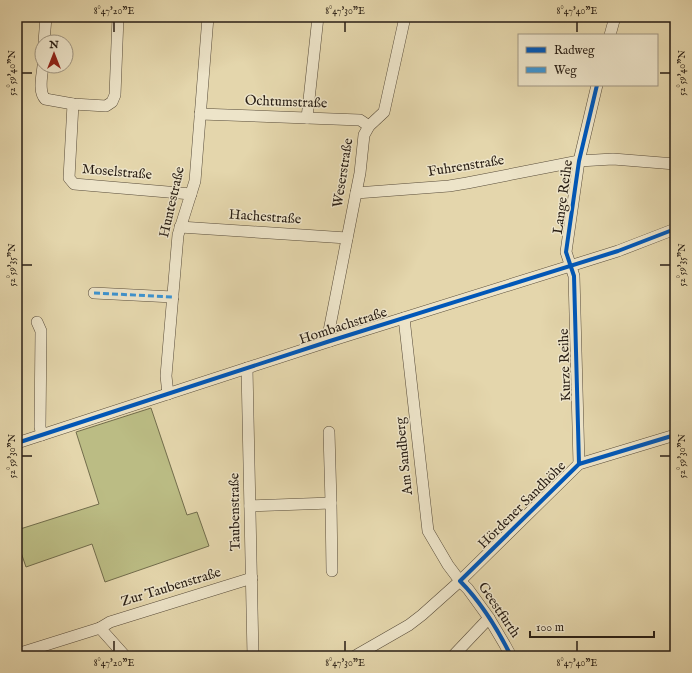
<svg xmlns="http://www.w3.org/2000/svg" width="692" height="673" viewBox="0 0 692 673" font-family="'IM FELL English',serif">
  <rect width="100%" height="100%" fill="#e4d6ac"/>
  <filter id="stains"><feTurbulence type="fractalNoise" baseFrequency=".005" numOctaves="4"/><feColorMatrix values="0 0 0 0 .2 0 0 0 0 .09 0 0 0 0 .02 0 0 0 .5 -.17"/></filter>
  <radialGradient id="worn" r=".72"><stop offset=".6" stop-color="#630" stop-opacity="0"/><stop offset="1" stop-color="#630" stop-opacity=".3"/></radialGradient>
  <polygon fill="#bbbc84" stroke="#726d4c" points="151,408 187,515 197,512 209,546 105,582 92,544 26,567 17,541 17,530 99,504 76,432"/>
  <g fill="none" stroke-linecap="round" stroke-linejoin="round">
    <defs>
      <g id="minor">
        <polyline points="610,35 615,17"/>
        <polyline points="44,42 46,17"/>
        <path d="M43,66C42,76 38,91 45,99L73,104L106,106L112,102L115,95L118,17"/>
        <polyline points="73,104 69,178 74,184 191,194"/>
        <polyline points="200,114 360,120 369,126"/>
        <polyline points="307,118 318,17"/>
        <polyline points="356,193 449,186 467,183 579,161 613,159 675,164"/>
        <polyline points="180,227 347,238"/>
        <polyline points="94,293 173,297"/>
        <polyline points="404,318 428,531 448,565 460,581 468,589 489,618 505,645 511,656"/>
        <polyline points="37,322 41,331 40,427 42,435"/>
        <polyline points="330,341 329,331 356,193 360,173 364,135 369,126 384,112 405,17"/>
        <polyline points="247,368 253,656"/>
        <polyline points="168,394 166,376 178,235 195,181 208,17"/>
        <polyline points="329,432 331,503"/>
        <polyline points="17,443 330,341 618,251 675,229"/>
        <polyline points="579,464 574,276 566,252 579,161 597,85"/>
        <polyline points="250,506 331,503 332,571"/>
        <polyline points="100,628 110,622 252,578"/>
        <polyline points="17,654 100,628 125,656"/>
        <polyline points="355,656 409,625 422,615 460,581 579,464 675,435"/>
        <polyline points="453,656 489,618"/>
      </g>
    </defs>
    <use href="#minor" stroke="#584c3a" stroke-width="12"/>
    <use href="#minor" stroke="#ede4c9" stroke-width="11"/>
    <polyline stroke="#3c94d3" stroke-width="3" stroke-dasharray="6 3" stroke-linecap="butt" points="94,293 173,297"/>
    <defs>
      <g id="cycleway">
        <polyline points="17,443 330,341 618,251 675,229"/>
        <polyline points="579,464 574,276 566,252 579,161 597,85"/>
        <path d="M511,656C498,630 481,602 460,581L579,464L675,435"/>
      </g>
    </defs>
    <use href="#cycleway" stroke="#ede4c9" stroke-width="6"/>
    <use href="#cycleway" stroke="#0057b8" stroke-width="4"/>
  </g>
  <path fill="none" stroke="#291e14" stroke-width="1.5" d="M114,22V32M345,22V32M577,22V32M22,73H32M660,73H670M22,265H32M660,265H670M22,456H32M660,456H670M114,641V651M345,641V651M577,641V651"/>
  <g text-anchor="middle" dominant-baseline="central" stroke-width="3" stroke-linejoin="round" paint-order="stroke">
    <g font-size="14" fill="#291e14" stroke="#ede4c9">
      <text transform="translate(286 102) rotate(2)">Ochtumstraße</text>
      <text transform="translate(466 166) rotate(-9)">Fuhrenstraße</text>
      <text transform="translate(117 172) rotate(5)">Moselstraße</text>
      <text transform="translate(343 173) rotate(-81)">Weserstraße</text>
      <text transform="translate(563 197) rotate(-82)">Lange Reihe</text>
      <text transform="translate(172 202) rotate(-77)">Huntestraße</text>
      <text transform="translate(265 217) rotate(4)">Hachestraße</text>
      <text transform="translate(343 326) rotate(-18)">Hombachstraße</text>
      <text transform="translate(565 365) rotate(-92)">Kurze Reihe</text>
      <text transform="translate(404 456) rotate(-96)">Am Sandberg</text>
      <text transform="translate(522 505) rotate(-45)">Hördener Sandhöhe</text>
      <text transform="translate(235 512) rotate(-91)">Taubenstraße</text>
      <text transform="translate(171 587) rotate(-17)">Zur Taubenstraße</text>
      <text transform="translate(499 610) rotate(56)">Geestfurth</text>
    </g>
  </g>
  <rect width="692" height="673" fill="none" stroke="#e4d6ac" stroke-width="44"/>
  <rect x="518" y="34" width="140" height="52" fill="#ede4c9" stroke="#9f9581"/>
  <rect x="526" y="47" width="20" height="6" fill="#0057b8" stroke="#9f9581"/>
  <text x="554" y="54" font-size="12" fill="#291e14">Radweg</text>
  <rect x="526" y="67" width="20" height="6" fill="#3c94d3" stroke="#9f9581"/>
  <text x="554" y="74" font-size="12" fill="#291e14">Weg</text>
  <g transform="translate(54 54)"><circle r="19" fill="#ede4c9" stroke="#9f9581"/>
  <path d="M0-3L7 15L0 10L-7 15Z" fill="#8f2418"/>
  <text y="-6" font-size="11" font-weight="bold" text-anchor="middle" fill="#291e14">N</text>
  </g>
  <path d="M530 631v6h124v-6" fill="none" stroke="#291e14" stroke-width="2"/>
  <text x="536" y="631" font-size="12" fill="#291e14" stroke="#ede4c9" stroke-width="3" paint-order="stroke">100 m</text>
  <rect x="22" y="22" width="648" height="629" fill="none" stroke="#291e14" stroke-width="1.5"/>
  <g font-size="10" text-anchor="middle" fill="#291e14">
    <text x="114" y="14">8°47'20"E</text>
    <text x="345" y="14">8°47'30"E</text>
    <text x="577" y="14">8°47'40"E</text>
    <text transform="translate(11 73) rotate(-90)" y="4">52°59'40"N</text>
    <text transform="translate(681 73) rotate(-90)" y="4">52°59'40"N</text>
    <text transform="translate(11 265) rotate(-90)" y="4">52°59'35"N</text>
    <text transform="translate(681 265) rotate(-90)" y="4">52°59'35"N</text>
    <text transform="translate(11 456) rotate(-90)" y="4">52°59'30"N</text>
    <text transform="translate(681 456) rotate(-90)" y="4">52°59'30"N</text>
    <text x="114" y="666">8°47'20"E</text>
    <text x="345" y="666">8°47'30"E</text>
    <text x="577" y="666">8°47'40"E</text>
  </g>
  <rect width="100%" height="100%" filter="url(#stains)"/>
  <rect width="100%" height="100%" fill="url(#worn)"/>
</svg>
